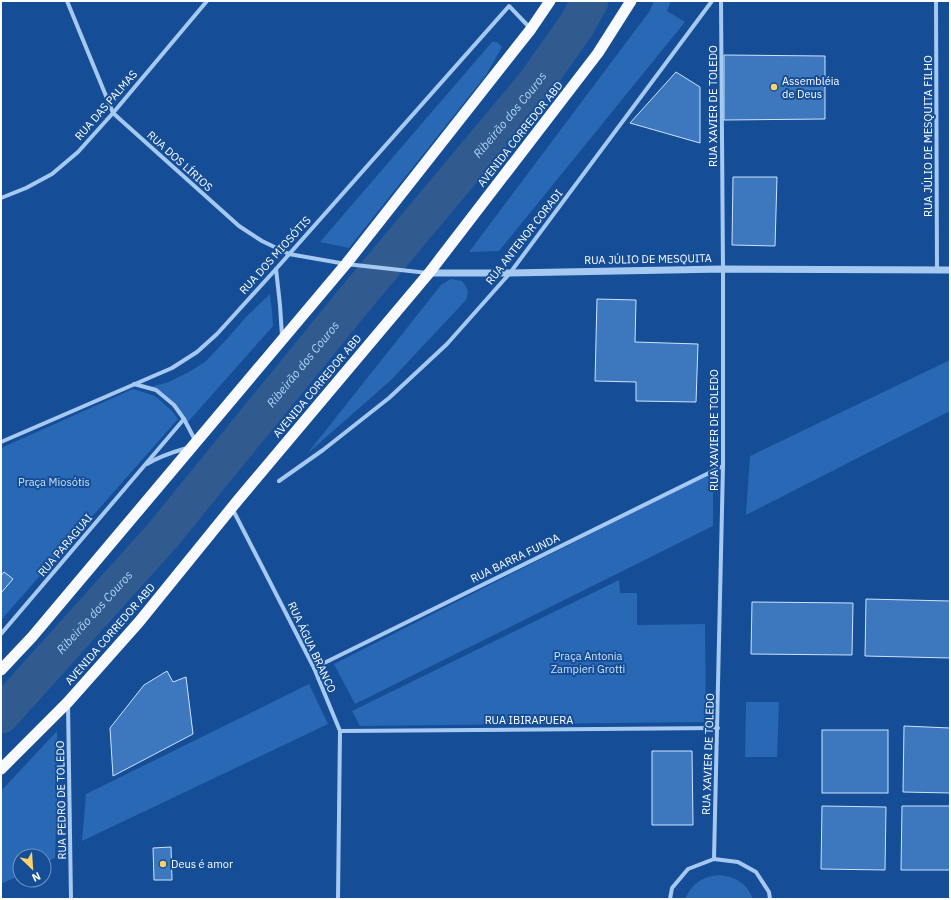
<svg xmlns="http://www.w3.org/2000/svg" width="951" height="900" viewBox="0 0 951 900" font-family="'IBM Plex Sans',sans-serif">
  <rect width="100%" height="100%" fill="#154e96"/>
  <g fill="#2868b5">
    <polygon points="654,1 671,1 667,11 685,22 499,251 469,252 649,12"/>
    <polygon points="492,42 497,42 502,47 486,75 349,248 320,242"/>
    <path d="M451,279L462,281C468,289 469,291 466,300L391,380L307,454L441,285Z"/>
    <polygon points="270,294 272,311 273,326 187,423 180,410 150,387 169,382 187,373 205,362 227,339 246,317"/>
    <polygon points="950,360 950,411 746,515 750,456"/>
    <polygon points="133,389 155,396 172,411 178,419 1,620 1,448"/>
    <polygon points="713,472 713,526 355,704 334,664"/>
    <polygon points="619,580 620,593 637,593 637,625 705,624 706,722 360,726 352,711"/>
    <polygon points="309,684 328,724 82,841 86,794"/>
    <polygon points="746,702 779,702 777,757 745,757"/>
    <polygon points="57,731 57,802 55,858 44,863 44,856 20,856 20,875 1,884 1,791"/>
    <path d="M718,875C735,876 747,883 753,899H685C692,884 701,877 718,875Z"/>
  </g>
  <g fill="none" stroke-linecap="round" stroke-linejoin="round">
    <path stroke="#315b8f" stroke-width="37" id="s1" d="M1,715L162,536L355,299L535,84L576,26L590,1"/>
  </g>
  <g fill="#3d77bd" stroke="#cde3fc">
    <polygon points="724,55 825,56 825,119 724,120"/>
    <polygon points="676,72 700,87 700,143 630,123"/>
    <polygon points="733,177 777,177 775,246 732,245"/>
    <polygon points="597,299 636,300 635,342 698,344 696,402 636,401 636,382 595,381"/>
    <polygon points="4,572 13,579 1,593 1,576"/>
    <polygon points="866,599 950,601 950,658 865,656"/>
    <polygon points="752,602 853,603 852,655 751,654"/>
    <polygon points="167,671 173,682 186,677 193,734 113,776 110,728 144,685"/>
    <polygon points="904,726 950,728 950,793 903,792"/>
    <rect x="822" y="730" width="66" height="63"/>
    <polygon points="652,751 692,751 693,825 652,825"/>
    <polygon points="822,806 886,807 885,870 821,869"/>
    <polygon points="902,806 950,806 950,870 901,870"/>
    <polygon points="171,847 172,880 154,880 153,848"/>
  </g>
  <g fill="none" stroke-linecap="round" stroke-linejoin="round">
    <g stroke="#a6c9f2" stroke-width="4">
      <polyline points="67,1 113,113 239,226 262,241 289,254 346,264 428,273"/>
      <polyline points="936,1 937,270"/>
      <polyline points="1,198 26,188 52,174 78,152 113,113 207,1"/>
      <polyline points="276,269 280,305 282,336"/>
      <polyline points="134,384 156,390 174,405 184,419 195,440"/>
      <polyline points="1,442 172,368 197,352 217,334 276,269 509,6 531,29"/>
      <path d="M147,464C160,456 173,452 187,448"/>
      <polyline points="279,481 323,450 389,398 447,344 510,273 712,1"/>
      <polyline points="232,508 314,668 340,731 338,899"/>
      <polyline points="1,634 184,419"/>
      <polyline points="314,668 723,466"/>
      <polyline points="68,704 71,899"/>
      <polyline points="340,731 718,728"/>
      <polyline points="714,859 723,466 723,269 721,1"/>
      <polyline points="670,899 672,888 688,869 714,859 738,862 756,872 769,892 770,899"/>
    </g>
    <polyline stroke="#a6c9f2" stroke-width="7" points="429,273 510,273 723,269 950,270"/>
    <g stroke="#f8faff" stroke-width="11">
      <polyline points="1,670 32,637 346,264 531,29 550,1"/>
      <polyline points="1,769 68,702 139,622 238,500 429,273 598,53 631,1"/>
    </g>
  </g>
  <g fill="#ffd267" stroke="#154e96" stroke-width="1.5">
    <circle cx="774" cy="87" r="4"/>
    <circle cx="163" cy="864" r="4"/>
  </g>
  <g text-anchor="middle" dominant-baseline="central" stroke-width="4" stroke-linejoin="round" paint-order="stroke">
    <g font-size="11" fill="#fff" stroke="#154e96" text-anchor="start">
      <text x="782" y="81">Assembléia<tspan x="782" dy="13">de Deus</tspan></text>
      <text x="171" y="864">Deus é amor</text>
    </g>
    <g font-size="11" fill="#fff" stroke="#154e96">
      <text transform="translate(106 105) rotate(-49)">RUA DAS PALMAS</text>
      <text transform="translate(713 106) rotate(-90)">RUA XAVIER DE TOLEDO</text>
      <text transform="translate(520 134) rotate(-52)">AVENIDA CORREDOR ABD</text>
      <text transform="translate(928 136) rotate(-90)">RUA JÚLIO DE MESQUITA FILHO</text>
      <text transform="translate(180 161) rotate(42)">RUA DOS LÍRIOS</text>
      <text transform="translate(524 237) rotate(-52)">RUA ANTENOR CORADI</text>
      <text transform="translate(275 255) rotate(-48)">RUA DOS MIOSÓTIS</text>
      <text transform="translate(648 259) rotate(-1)">RUA JÚLIO DE MESQUITA</text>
      <text transform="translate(317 386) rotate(-50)">AVENIDA CORREDOR ABD</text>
      <text transform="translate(714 430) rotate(-90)">RUA XAVIER DE TOLEDO</text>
      <text transform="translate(65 545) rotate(-50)">RUA PARAGUAI</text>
      <text transform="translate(515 558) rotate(-26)">RUA BARRA FUNDA</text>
      <text transform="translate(110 634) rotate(-49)">AVENIDA CORREDOR ABD</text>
      <text transform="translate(312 647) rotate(65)">RUA ÁGUA BRANCO</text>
      <text x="529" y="720">RUA IBIRAPUERA</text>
      <text transform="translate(708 754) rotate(-88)">RUA XAVIER DE TOLEDO</text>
      <text transform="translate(61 800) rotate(-91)">RUA PEDRO DE TOLEDO</text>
    </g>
    <g font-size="11" fill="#cde3fc" stroke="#154e96">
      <text x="54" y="482">Praça Miosótis</text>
      <text x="588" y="656">Praça Antonia<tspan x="588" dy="13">Zampieri Grotti</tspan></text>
    </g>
    <g font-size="12" font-style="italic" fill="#b2d3f8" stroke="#154e96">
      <text stroke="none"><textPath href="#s1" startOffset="787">Ribeirão dos Couros</textPath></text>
      <text stroke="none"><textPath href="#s1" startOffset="463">Ribeirão dos Couros</textPath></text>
      <text stroke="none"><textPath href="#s1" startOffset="139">Ribeirão dos Couros</textPath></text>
    </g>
  </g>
  <rect width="951" height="900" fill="none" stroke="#ffffff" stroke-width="4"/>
  <g transform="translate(32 868) rotate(155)"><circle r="19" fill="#154e96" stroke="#7395c0"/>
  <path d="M0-3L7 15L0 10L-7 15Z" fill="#ffd267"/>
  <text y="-6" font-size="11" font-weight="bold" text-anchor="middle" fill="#ffffff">N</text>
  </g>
</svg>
